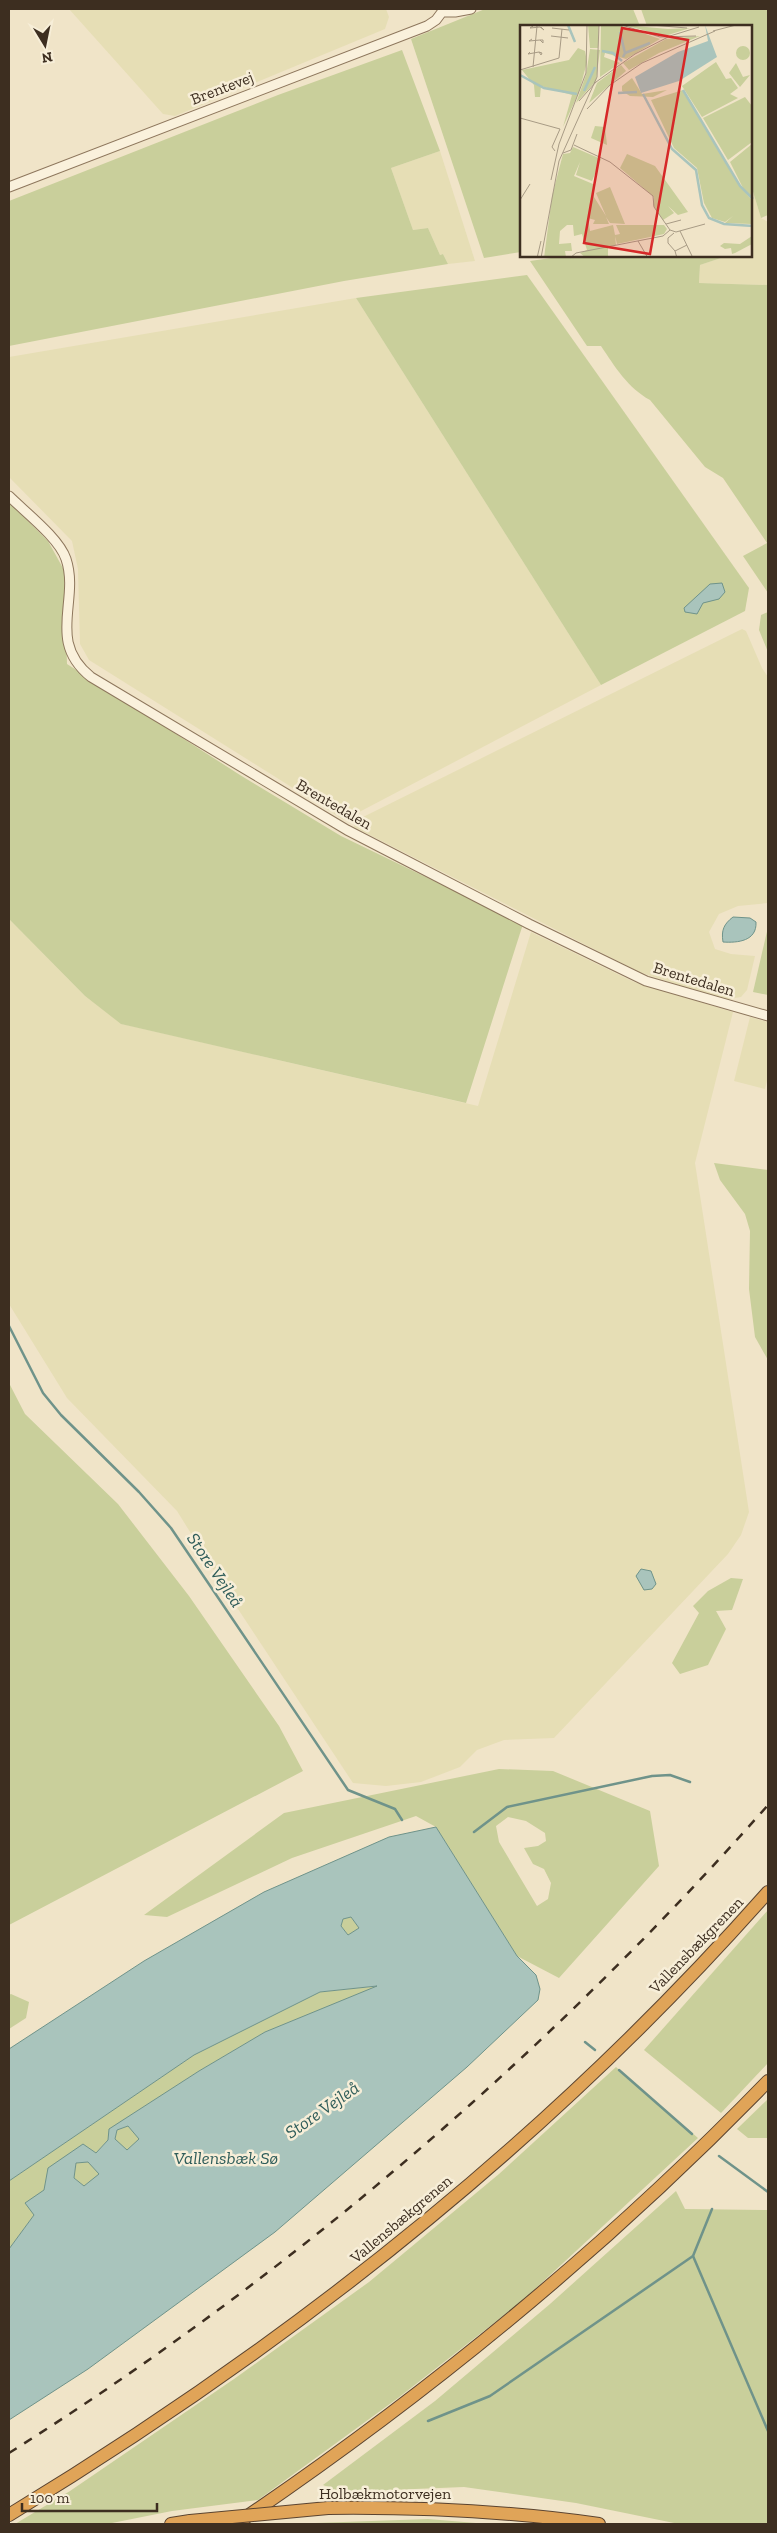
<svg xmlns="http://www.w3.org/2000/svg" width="777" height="2533" viewBox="0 0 777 2533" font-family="'Zilla Slab',serif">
  <rect width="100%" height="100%" fill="#f0e4c8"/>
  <g fill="#e6deb5">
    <polygon points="69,9 386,9 389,17 385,29 175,116 163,114"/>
    <polygon points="440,151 475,261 448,264 443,254 440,255 428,228 413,230 391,168"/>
    <polygon points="751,185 761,218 768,222 768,285 699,283 700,265 727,256 751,256"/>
    <polygon points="356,298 601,685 344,820 89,660 80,644 78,569 72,541 9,477 9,357"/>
    <polygon points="742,629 746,631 762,668 768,677 768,903 738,906 719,914 709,932 715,949 731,954 755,956 747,990 741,997 723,1000 639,972 354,827 355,821"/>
    <polygon points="9,919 85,996 122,1024 478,1106 531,932 634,982 733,1012 695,1163 749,1512 741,1535 728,1554 554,1738 504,1740 477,1750 460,1767 421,1782 386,1786 353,1783 238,1609 177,1511 67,1398 9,1304"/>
    <polygon points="750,1017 768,1022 768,1077 765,1089 734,1081"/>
  </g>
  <g fill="#c9cf9b" fill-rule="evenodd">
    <polygon points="485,9 633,9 640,26 521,26 521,252 484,258 411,39"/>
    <polygon points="641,9 768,9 768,215 761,218 751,185 751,26 647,26"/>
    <polygon points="402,50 440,151 391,168 413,230 428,228 440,255 443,254 448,264 344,281 9,346 9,201 278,95"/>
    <path d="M565,256H727L700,265L699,283L768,285V593L743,556L767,543L723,478L705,467L650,400C628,388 615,367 601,346H587L530,261Z"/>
    <polygon points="527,275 749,588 745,611 601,685 356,298"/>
    <polygon points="9,502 48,541 64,570 67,664 240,775 341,836 523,924 466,1103 121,1024 85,996 9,919"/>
    <polygon points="768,612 768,652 759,630 761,615"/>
    <polygon points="768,927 768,995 753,992"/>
    <polygon points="714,1163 768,1170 768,1360 755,1337 749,1289 750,1231 745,1214 720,1180"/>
    <polygon points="9,1383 25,1414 118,1504 189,1596 279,1726 303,1771 9,1925"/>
    <polygon points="731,1578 743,1579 732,1610 716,1611 726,1629 708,1665 680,1674 672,1663 699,1613 693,1606 708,1591"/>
    <path d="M499,1769L553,1771L650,1811L659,1866L559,1978L517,1956L436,1827L416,1816L292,1858L167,1917L144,1915L284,1813ZM508,1817L526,1821L545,1833L546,1841L538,1846L524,1848L533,1864L544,1869L551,1883L548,1899L537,1906L499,1842L496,1826Z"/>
    <polygon points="768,1910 768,2063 721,2113 644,2050"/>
    <polygon points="351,1917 359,1928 348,1935 341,1926 343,1919"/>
    <polygon points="379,1986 265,2032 199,2071 110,2129 108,2140 96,2153 83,2145 49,2168 44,2190 34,2215 9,2249 9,2181 194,2055 320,1992"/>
    <polygon points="11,1994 29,2002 26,2018 9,2029 9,1995"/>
    <polygon points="616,2067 698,2138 521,2302 398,2398 258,2500 172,2511 107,2524 15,2524 70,2491 234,2379 369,2282 499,2174"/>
    <polygon points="768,2099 768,2138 748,2138 737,2129"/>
    <polygon points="128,2126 140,2139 127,2150 115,2140 117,2130"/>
    <polygon points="88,2162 100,2174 84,2186 74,2178 76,2163"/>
    <polygon points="676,2191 685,2209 768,2210 768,2524 679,2524 576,2503 464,2487 341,2492 323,2485 435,2401 550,2304"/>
    <polygon points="428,2519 488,2524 287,2524"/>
  </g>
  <g fill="#a9c4bc" stroke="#6f938a" fill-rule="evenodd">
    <polygon points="722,583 725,592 719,599 703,603 697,614 685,612 684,608 710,584"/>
    <path d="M733,917L750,918L756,922C757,941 738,943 723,942C721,930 724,924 733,917Z"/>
    <polygon points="641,1569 651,1571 656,1584 652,1589 644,1590 636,1576"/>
    <path d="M436,1827L517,1956L536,1975L540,1989L538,2000L467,2067L275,2232L88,2369L9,2420V2249L34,2215L25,2203L44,2190L48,2168L83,2144L96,2153L108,2140L109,2129L199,2071L265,2032L377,1986L320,1992L194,2055L9,2181V2049L144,1961L264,1892L389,1837ZM351,1917L359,1928L348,1935L341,1926L343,1919ZM128,2126L139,2139L127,2150L115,2139L117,2130ZM88,2162L99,2174L84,2186L74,2178L76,2163Z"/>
  </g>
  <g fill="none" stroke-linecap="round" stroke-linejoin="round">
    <g stroke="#6f938a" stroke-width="2.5">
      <polyline points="9,1326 43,1393 61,1415 139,1492 171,1528 348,1790 395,1809 402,1820"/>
      <polyline points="474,1832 507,1807 652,1776 670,1775 690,1782"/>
      <polyline points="585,2042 595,2050"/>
      <polyline points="619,2070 692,2134"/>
      <polyline points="719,2156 768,2192"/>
      <polyline points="712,2209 693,2256 768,2431"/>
      <polyline points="428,2421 490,2396 693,2256"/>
    </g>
    <defs>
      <g id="minor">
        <polyline points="9,187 427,26 436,20 442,12 455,12 471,9"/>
        <path d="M9,496C25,512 59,538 66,559C80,601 46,641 91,677L347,830L529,924L646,981L768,1016"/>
      </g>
      <g id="highway">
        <path d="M328,2508C419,2507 509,2511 599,2524"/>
        <path d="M9,2515C289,2345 550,2139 768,1892"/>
        <polyline points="171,2524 190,2521"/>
        <path d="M236,2524C428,2394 607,2247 768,2081"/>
      </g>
    </defs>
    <use href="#minor" stroke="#8d765c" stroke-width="11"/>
    <use href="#highway" stroke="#5b4430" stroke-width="14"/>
    <use href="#minor" stroke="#faf1dc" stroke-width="9"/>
    <use href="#highway" stroke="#e0a458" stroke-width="12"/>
    <path stroke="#3d2e20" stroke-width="2.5" stroke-dasharray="9 9" stroke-linecap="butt" d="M9,2453C290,2276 548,2054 768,1805"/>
    <defs>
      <polyline id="highway-bridge" points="190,2521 328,2508"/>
    </defs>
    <use href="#highway-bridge" stroke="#5b4430" stroke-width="14" stroke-linecap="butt"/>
    <use href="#highway-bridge" stroke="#e0a458" stroke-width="12"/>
  </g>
  <g text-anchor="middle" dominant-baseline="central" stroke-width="5" stroke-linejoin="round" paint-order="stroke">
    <g font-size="16" fill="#3d2e20" stroke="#f7eed8">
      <text transform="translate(222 88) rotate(-21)">Brentevej</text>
      <text transform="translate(334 804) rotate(30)">Brentedalen</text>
      <text transform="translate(694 979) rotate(17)">Brentedalen</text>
      <text transform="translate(696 1945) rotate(-46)">Vallensbækgrenen</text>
      <text transform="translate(401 2219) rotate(-40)">Vallensbækgrenen</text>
      <text x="385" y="2493">Holbækmotorvejen</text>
    </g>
    <g font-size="18" font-style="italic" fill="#2f5d5a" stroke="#f7eed8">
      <text transform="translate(215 1570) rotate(56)">Store Vejleå</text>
      <text transform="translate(322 2110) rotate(-35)">Store Vejleå</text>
      <text x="226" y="2158">Vallensbæk Sø</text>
    </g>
  </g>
  <g transform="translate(520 25)">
    <rect width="232" height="232" fill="#f0e4c8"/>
    <path d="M68,0H79L78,23H70ZM81,0H99L140,14L106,34L85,28L84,32L100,38L80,52ZM104,0L148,4L170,3L145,11ZM180,11L139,28L109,45L103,38L146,14ZM216 28a7 7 0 1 1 14 0a7 7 0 1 1-14 0ZM58,23L65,26L67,37L59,67L43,102L52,70L21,61L20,72H15L14,60L2,45L49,35ZM70,24L80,25L76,56L56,78L66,50ZM196,37L206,54L211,53L218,63L210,69L218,73L182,92L162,61ZM216,38L223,52L230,50L220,62L209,48ZM101,40L106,46L69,78L77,58ZM112,53L122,69L147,65L133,72L110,71L102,66V61ZM163,65L221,163L232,175V199L205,198L213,191L205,197L192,193L184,178L177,143L154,123L131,75ZM225,72L232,81V117L208,135L183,93ZM75,101L85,102L87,120L71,113ZM232,119V173L223,163L210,137ZM53,122L81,134L72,156L56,150L60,137L54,151L73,159L74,172L86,191L76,168L90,162L105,199L90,198L86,192L89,199H73L75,195L68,193L70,206L93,200L95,210L100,209L96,200H144L147,204L144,209L97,219L95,211L96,220L88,222V232L66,233L60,228L67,225L62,209L54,211L53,200H47L40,206L39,219L51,218L52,226H45L46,232H49L24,233L32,171L43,129L50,128ZM107,129L135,141L168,187L158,190L148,181L154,188L143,195L133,180L134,172L100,143ZM232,211V219L215,228L212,229L211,223L205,224L200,221L204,218L220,219Z" fill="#c9cf9b"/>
    <path d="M185,0L197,32L159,56L121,68L115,52L158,27L188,16Z" fill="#a9c4bc"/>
    <path fill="none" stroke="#a9c4bc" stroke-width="2.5" d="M48,0L55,17M100,7L105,28L103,32M82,26L93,28L102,36M105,28L130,18M0,50L24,63L57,69M163,65L220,161L233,174M64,66L75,42M98,68L117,67M123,69L152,124L176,145L182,180L189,193L204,199L233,201"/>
    <path fill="none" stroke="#a89b85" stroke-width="1" d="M102,0L140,12L176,11M131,0L167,3M13,1L10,3L20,2L24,5L21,2M32,3L49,5M193,6L216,0M31,11L48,13M12,14L9,16L20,15L23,18V15H20M10,27L8,29L19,27L21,30L22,28L19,27M13,42L17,1M0,45L39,33L42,4M59,76L76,57L115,29L150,11L179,2M67,84L90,60L122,38L195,6M0,93L40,104L32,122L35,126M54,120L90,137L133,171L134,182L150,205M43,128L51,125L57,109M31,155L39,119L66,48L67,0M0,175L10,159M146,199L161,195M150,205L156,207L185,199M160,206L172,231M154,208L148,213V218L155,226M118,216L128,233M17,233L21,216M21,233L39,136L77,52L79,0M50,233L56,228L143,211L150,205M157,233L155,226L167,220"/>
    <path fill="#d62828" fill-opacity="0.15" stroke="#d62828" stroke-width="2.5" d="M102,3L168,15L130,229L64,218Z"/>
    <rect width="232" height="232" fill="none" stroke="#3d2e20" stroke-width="2.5"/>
  </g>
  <rect width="777" height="2533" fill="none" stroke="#3d2e20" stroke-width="20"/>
  <g transform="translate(45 45) rotate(170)" stroke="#f7eed8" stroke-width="4" paint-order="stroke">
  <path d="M0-4L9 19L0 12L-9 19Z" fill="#3d2e20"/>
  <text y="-8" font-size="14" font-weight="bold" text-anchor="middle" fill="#3d2e20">N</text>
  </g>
  <path d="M22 2503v8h135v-8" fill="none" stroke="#3d2e20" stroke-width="2.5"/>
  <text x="30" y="2503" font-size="15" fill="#3d2e20" stroke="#f7eed8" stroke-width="4" paint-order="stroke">100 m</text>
</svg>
